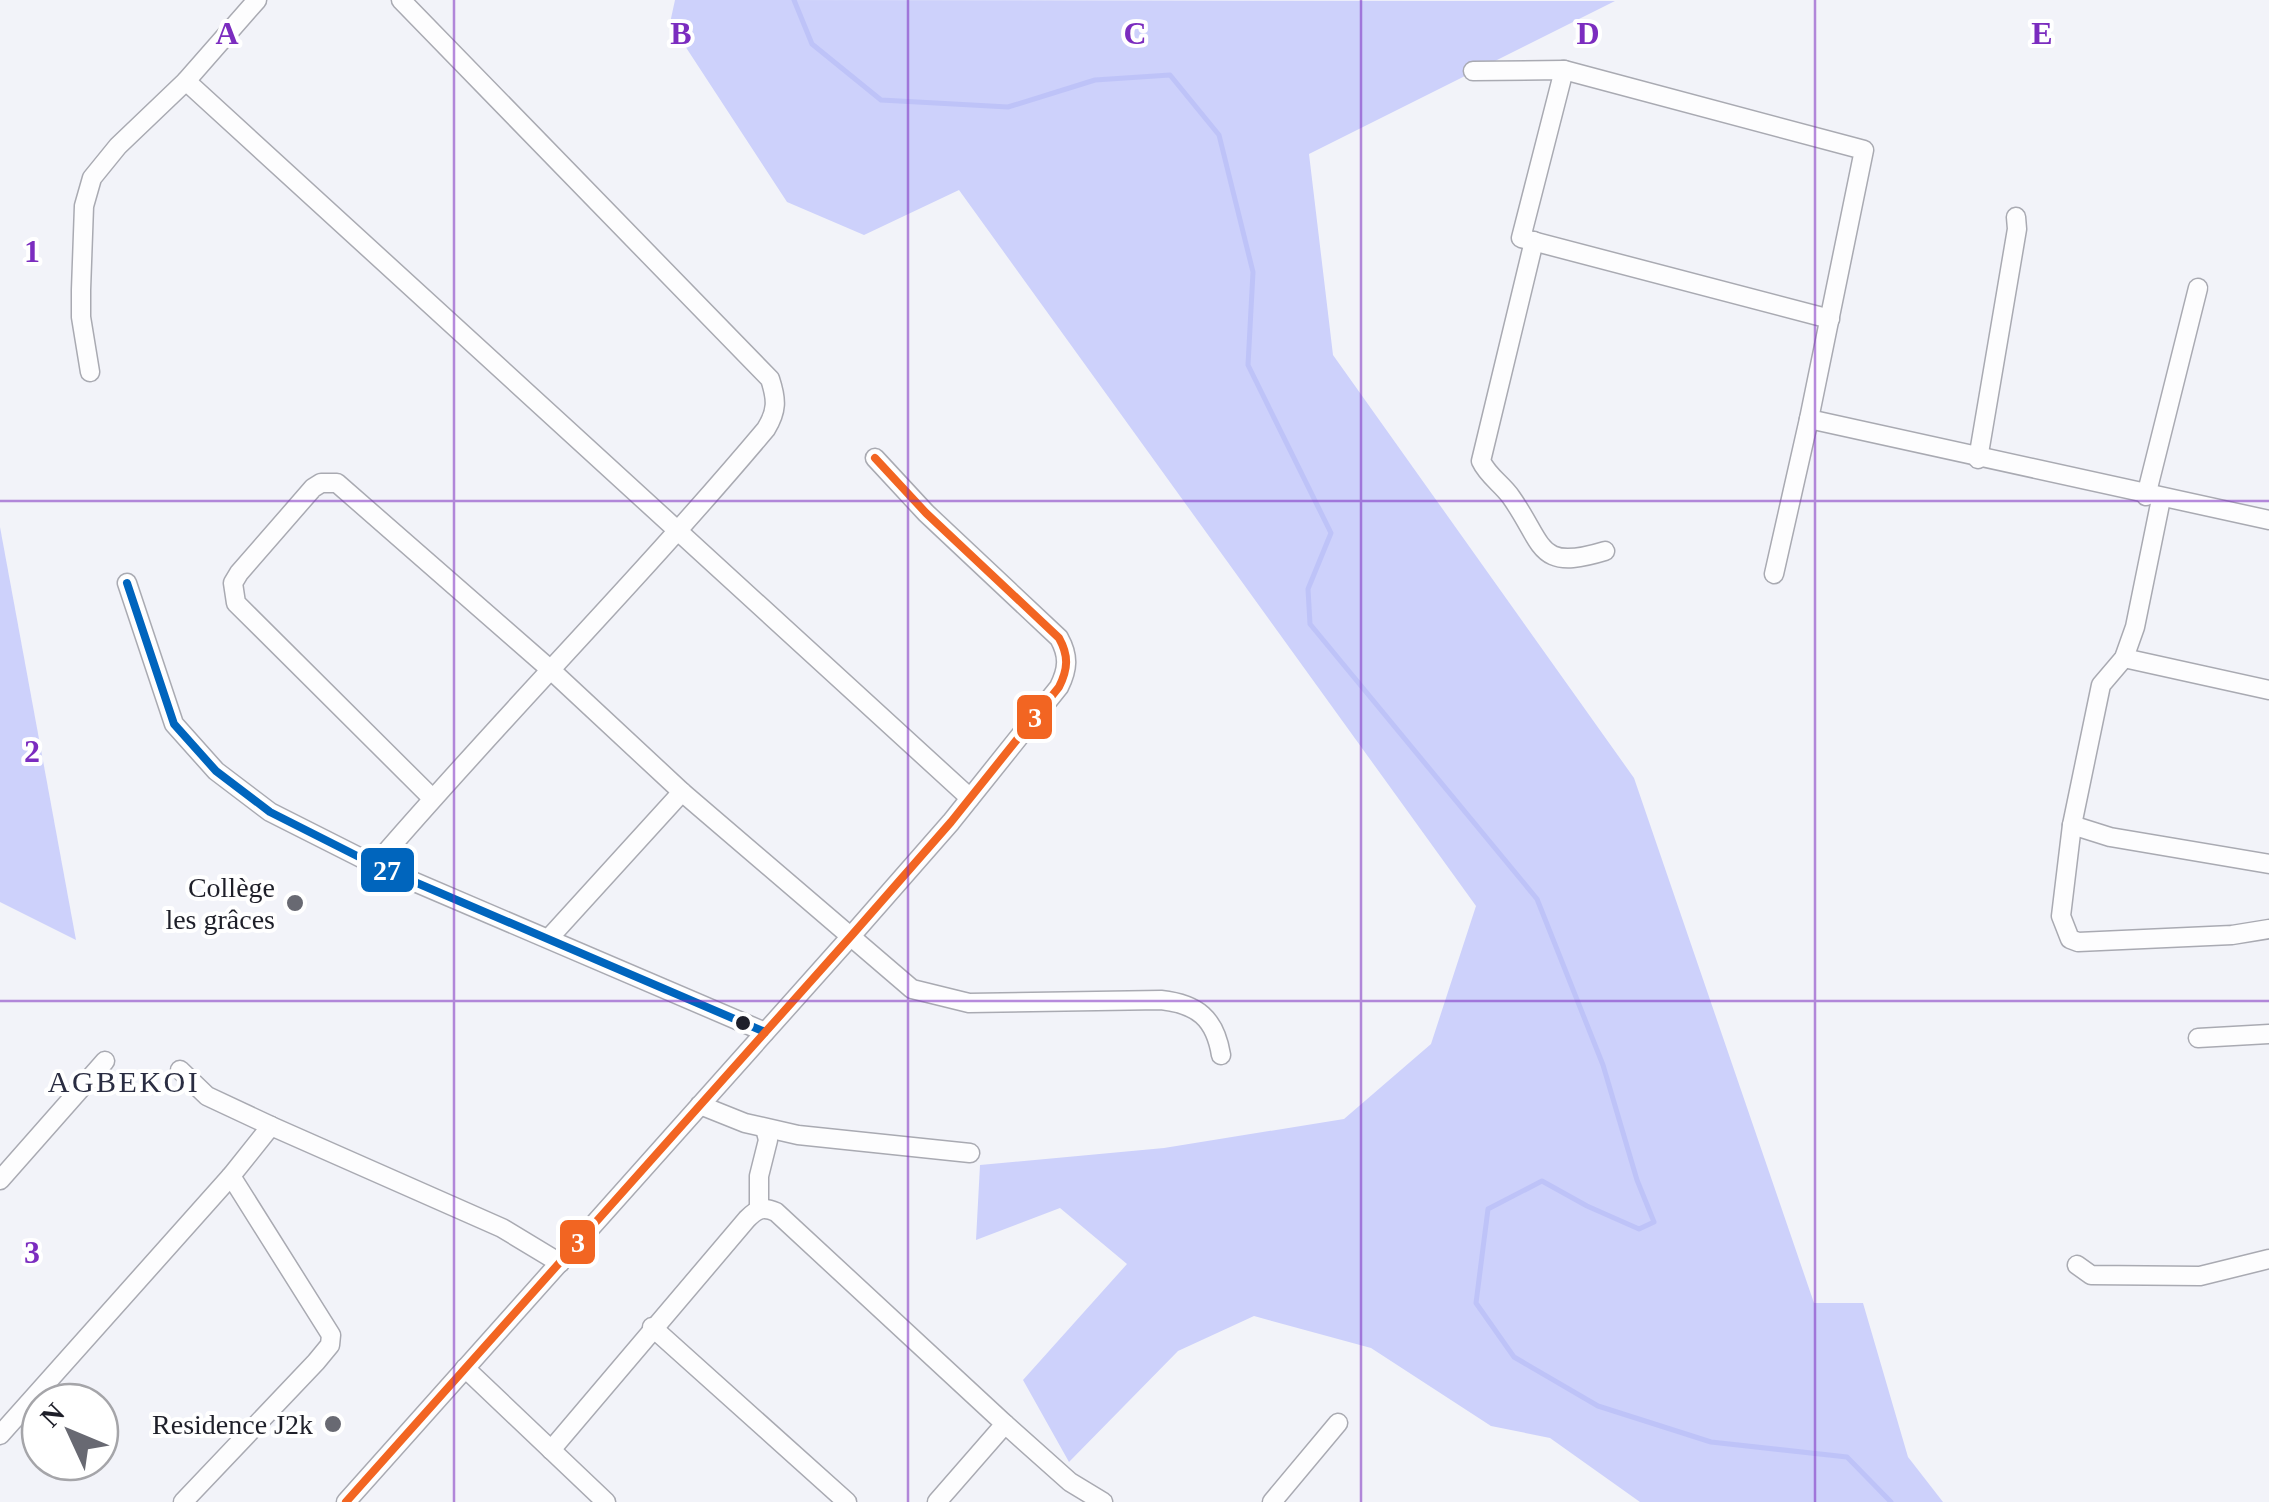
<svg xmlns="http://www.w3.org/2000/svg" width="2269" height="1502" viewBox="0 0 2269 1502" font-family="Georgia,serif">
  <rect width="100%" height="100%" fill="#f2f3f9"/>
  <g fill="#cdd1fb">
    <polygon points="675,0 1615,1 1309,154 1333,355 1634,778 1814,1303 1863,1303 1908,1457 1943,1502 1640,1502 1550,1438 1491,1426 1371,1348 1254,1316 1178,1351 1069,1462 1023,1380 1127,1264 1060,1208 976,1240 980,1165 1164,1148 1344,1119 1431,1044 1476,906 959,190 864,235 787,202 670,23"/>
    <polygon points="0,527 76,940 0,902"/>
  </g>
  <g fill="none" stroke-linecap="round" stroke-linejoin="round">
    <polyline stroke="#bec3f8" stroke-width="5" points="794,0 812,44 881,100 1008,107 1095,80 1170,75 1219,135 1253,272 1248,365 1331,533 1308,589 1310,624 1537,899 1603,1065 1637,1180 1654,1222 1639,1229 1587,1206 1542,1181 1488,1209 1476,1303 1514,1357 1598,1406 1711,1442 1847,1457 1891,1502"/>
    <defs>
      <g id="street">
        <polyline points="1564,70 1521,238 1830,319"/>
        <polyline points="1473,71 1564,70 1864,150 1809,419 2269,520"/>
        <polyline points="186,81 970,798"/>
        <path d="M1534,241L1481,461C1488,476 1502,484 1511,497C1545,545 1536,572 1605,551"/>
        <polyline points="90,372 81,317 81,290 84,206 92,178 118,146 186,81 257,0"/>
        <polyline points="1978,459 2017,229 2016,217"/>
        <polyline points="2146,496 2198,288"/>
        <polyline points="2161,499 2135,627 2124,658 2101,685 2072,825 2061,916 2070,939 2078,942 2232,935 2269,929"/>
        <polyline points="1774,574 1809,419"/>
        <polyline points="127,583 174,724 216,771 270,812 375,865 765,1032"/>
        <polyline points="2124,658 2269,690"/>
        <path d="M432,798L236,603L233,583L239,573L313,488L321,483H337L552,671L682,792L912,989L969,1003L1161,1000C1197,1004 1215,1018 1221,1055"/>
        <polyline points="2072,825 2110,837 2269,864"/>
        <path d="M375,865C502,717 640,579 766,429C777,411 777,400 770,379L401,0"/>
        <polyline points="550,937 682,792"/>
        <polyline points="2198,1038 2269,1034"/>
        <polyline points="180,1070 207,1096 271,1126"/>
        <polyline points="700,1105 745,1123 798,1135 970,1153"/>
        <polyline points="0,1180 105,1061"/>
        <polyline points="759,1209 759,1176 768,1140 765,1128"/>
        <polyline points="2077,1265 2091,1275 2200,1276 2269,1259"/>
        <polyline points="652,1327 847,1502"/>
        <polyline points="465,1368 606,1502"/>
        <polyline points="1005,1424 1070,1482 1103,1502"/>
        <polyline points="0,1435 231,1176 271,1126 502,1228 560,1263"/>
        <path d="M551,1450L747,1219C757,1209 763,1206 776,1212L1005,1424L937,1502"/>
        <polyline points="183,1502 316,1362 330,1345 331,1335 231,1176"/>
        <path d="M346,1502L852,935L951,822L1059,687C1068,669 1069,656 1059,638L926,513L875,458"/>
        <polyline points="1272,1502 1338,1423"/>
      </g>
    </defs>
    <use href="#street" stroke="#a9aab2" stroke-width="21"/>
    <use href="#street" stroke="#fdfdfe" stroke-width="18"/>
    <defs>
      <polyline id="bus-1" points="127,583 174,724 216,771 270,812 375,865 765,1032"/>
      <path id="bus-2" d="M346,1502L852,935L951,822L1059,687C1068,669 1069,656 1059,638L926,513L875,458"/>
    </defs>
    <use href="#bus-1" stroke="#fff" stroke-width="15"/>
    <use href="#bus-2" stroke="#fff" stroke-width="15"/>
    <use href="#bus-1" stroke="#0065bd" stroke-width="8"/>
    <use href="#bus-2" stroke="#f26522" stroke-width="8"/>
  </g>
  <path fill="none" stroke="#7b2cbf" stroke-width="2.5" stroke-opacity="0.55" d="M454,0V1502M908,0V1502M1361,0V1502M1815,0V1502M0,501H2269M0,1001H2269"/>
  <g fill="#686972" stroke="#fff" stroke-width="4">
    <circle cx="295" cy="903" r="10"/>
    <circle cx="333" cy="1424" r="10"/>
  </g>
  <circle fill="#1e1f29" stroke="#fff" stroke-width="4" cx="743" cy="1023" r="9"/>
  <g text-anchor="middle" dominant-baseline="central" stroke-width="8" stroke-linejoin="round" paint-order="stroke">
    <g font-size="28" fill="#1e1f29" stroke="#fff" text-anchor="end">
      <text x="275" y="887">Collège<tspan x="275" dy="32">les grâces</tspan></text>
      <text x="313" y="1424">Residence J2k</text>
    </g>
    <g font-size="30" letter-spacing="2.5" fill="#2a2d42" stroke="#fff">
      <text x="124" y="1081">AGBEKOI</text>
    </g>
  </g>
  <g font-size="32" text-anchor="middle" font-weight="bold" fill="#7b2cbf" stroke="#fff" stroke-width="8" stroke-linejoin="round" paint-order="stroke">
    <text x="227" y="44">A</text>
    <text x="681" y="44">B</text>
    <text x="1135" y="44">C</text>
    <text x="1588" y="44">D</text>
    <text x="2042" y="44">E</text>
    <text x="32" y="262">1</text>
    <text x="32" y="762">2</text>
    <text x="32" y="1263">3</text>
  </g>
  <g stroke="#fff" stroke-width="4">
    <rect x="1015" y="693" width="39" height="48" rx="10" fill="#f26522"/>
    <rect x="359" y="846" width="57" height="48" rx="10" fill="#0065bd"/>
    <rect x="558" y="1218" width="39" height="48" rx="10" fill="#f26522"/>
  </g>
  <g font-size="28" text-anchor="middle" font-weight="bold" fill="#fff">
    <text x="1035" y="727">3</text>
    <text x="387" y="880">27</text>
    <text x="578" y="1252">3</text>
  </g>
  <g transform="translate(70 1432) rotate(314)"><circle r="48" fill="#ffffff" stroke="#a5a5a9" stroke-width="2.5"/>
  <path d="M0-8L18 38L0 25L-18 38Z" fill="#686972"/>
  <text y="-15" font-size="28" font-weight="bold" text-anchor="middle" fill="#1e1f29">N</text>
  </g>
</svg>
